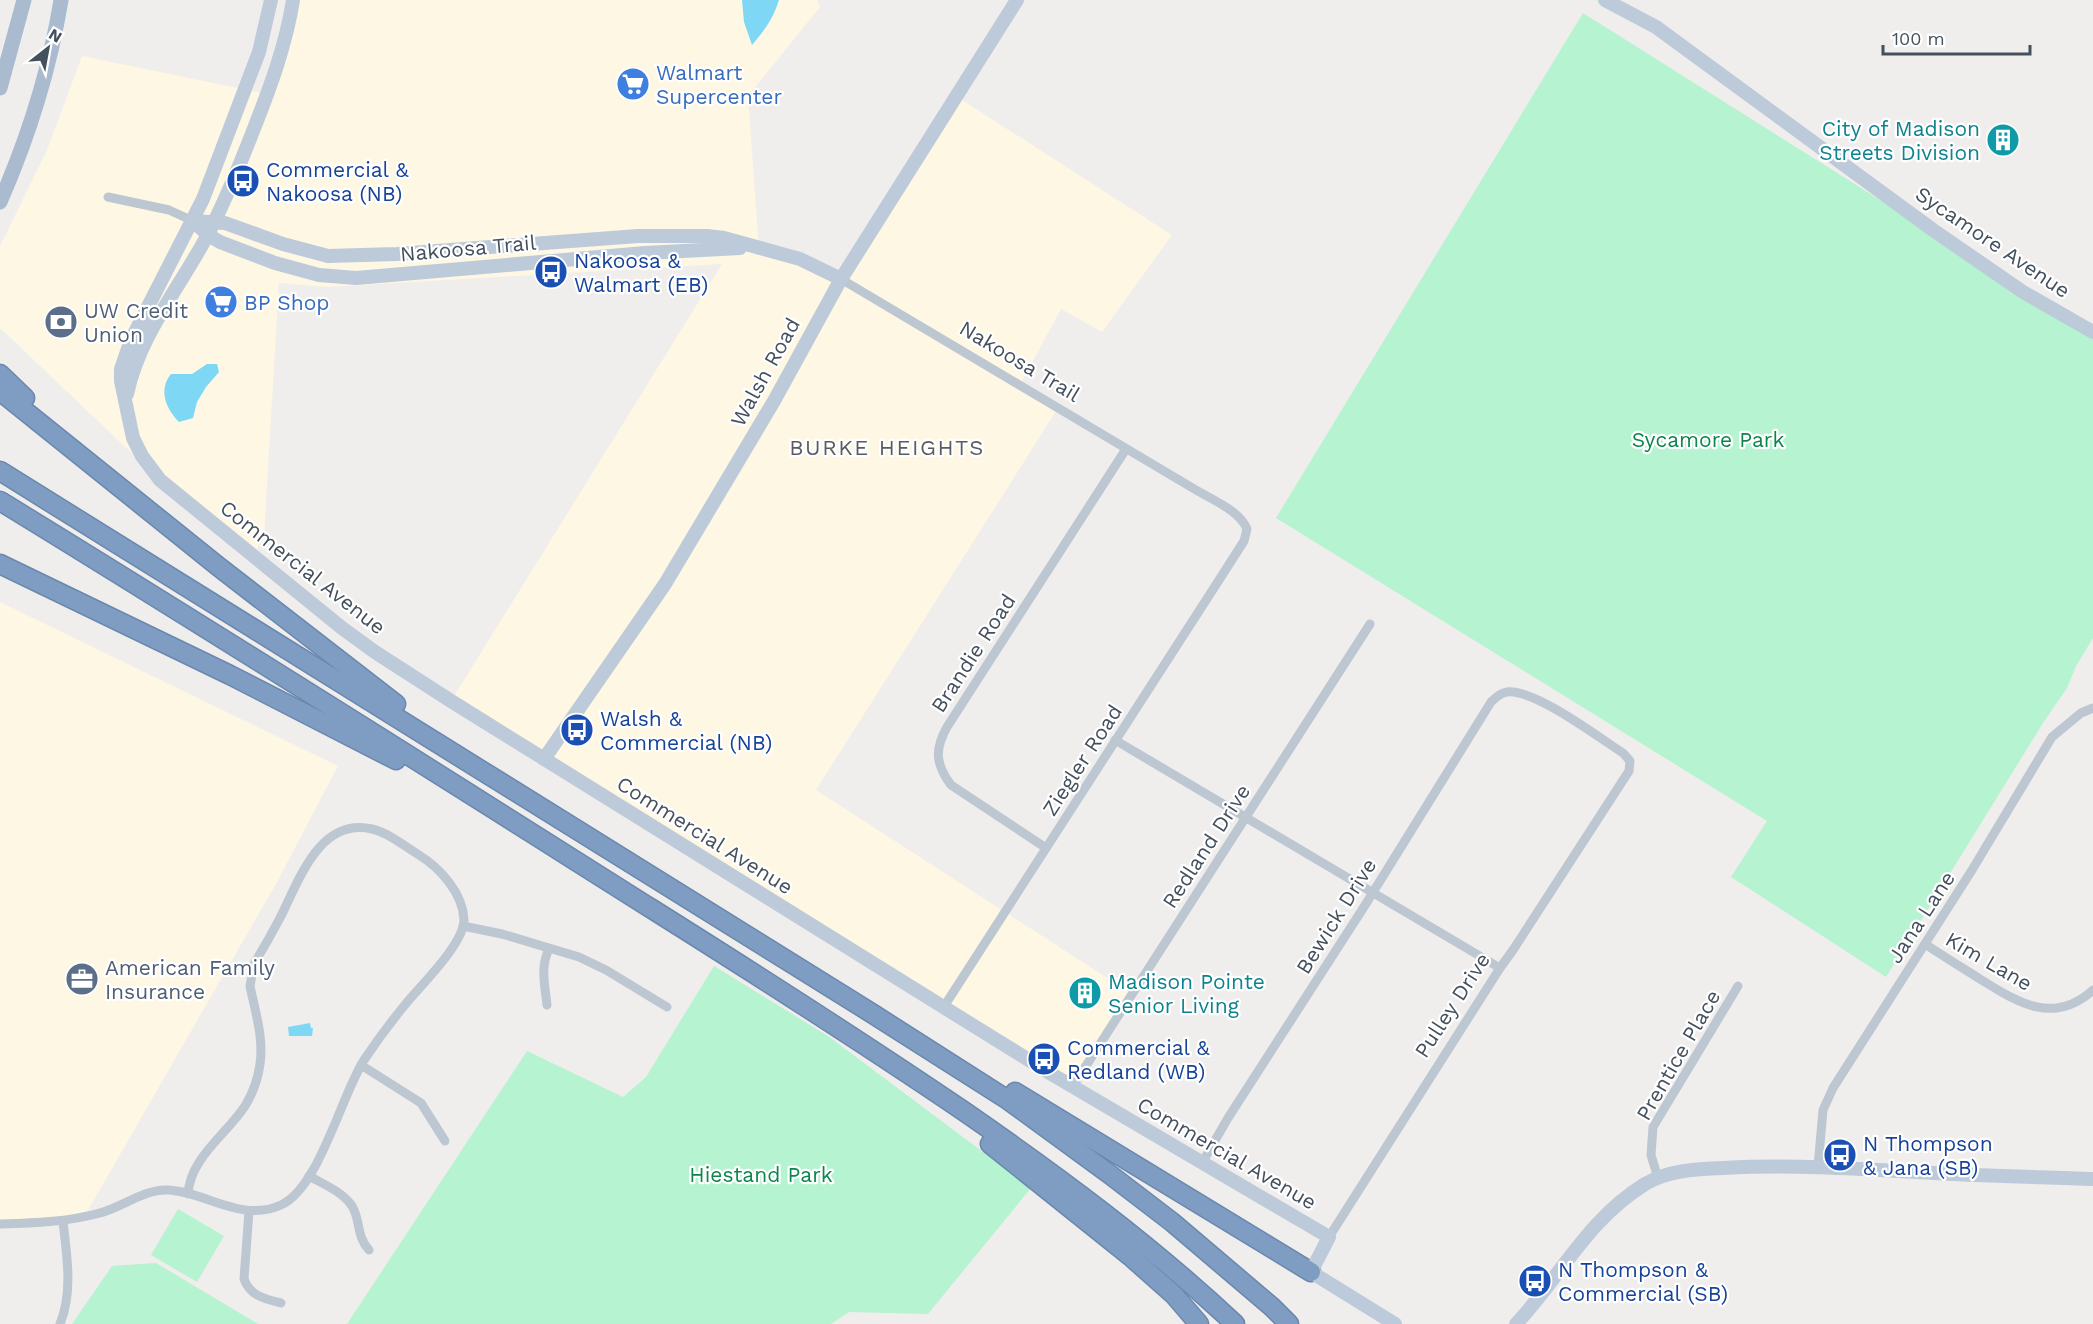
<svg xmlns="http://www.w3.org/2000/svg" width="2093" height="1324" viewBox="0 0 2093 1324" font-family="'Work Sans',sans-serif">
  <rect width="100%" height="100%" fill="#f0eded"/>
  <g fill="#fef7e3">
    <polygon points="293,0 817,0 820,7 748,96 759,249 841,279 956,96 1172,235 1102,332 1061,309 1020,385 1058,408 816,790 1132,994 1073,1086 451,701 722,264 327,287 279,283 264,536 253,556 160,480 0,328 0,246 47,150 82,56 267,94"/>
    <polygon points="0,602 338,766 277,882 84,1217 0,1224"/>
  </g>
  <g fill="#b6f3d0">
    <polygon points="1583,13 2093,334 2093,638 2076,666 2067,688 2043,723 1886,977 1731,877 1767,821 1276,518"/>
    <polygon points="714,966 828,1036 1031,1188 928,1314 849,1312 831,1324 347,1324 527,1051 623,1097 646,1077"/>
    <polygon points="178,1209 224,1236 197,1282 151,1255"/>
    <polygon points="156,1263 258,1324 72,1324 112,1266"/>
  </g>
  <g fill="#7ed8f5">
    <path d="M742,0H779C773,19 764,31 752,45L744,22Z"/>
    <path d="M207,364H217L219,372L206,387L197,402L193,418L179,422C166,409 158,390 171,374H192Z"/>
    <polygon points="310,1023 311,1028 313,1028 312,1036 289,1036 288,1027"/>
  </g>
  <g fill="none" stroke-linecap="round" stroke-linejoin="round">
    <defs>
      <g id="highway">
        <polyline points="0,374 25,398"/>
        <polyline points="0,391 219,567 396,704"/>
        <polyline points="0,471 873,1014 1008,1100 1108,1173 1172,1222 1272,1307 1289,1324"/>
        <path d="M0,501C219,635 435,772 652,909C757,975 862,1042 965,1112C1059,1177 1151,1245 1235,1324"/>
        <polyline points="0,564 230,675 396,760"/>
        <polyline points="1015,1092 1311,1272"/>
        <polyline points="990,1144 1130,1256 1174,1295 1199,1324"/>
      </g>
    </defs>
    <use href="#highway" stroke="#6a88ae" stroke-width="21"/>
    <g stroke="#bcc7d1" stroke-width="9">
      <polyline points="108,197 169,210 193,221"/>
      <path d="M841,279L1196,490C1213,500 1240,511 1247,529L1244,541L1210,594L943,1008"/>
      <polyline points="1115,740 1500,968"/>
      <path d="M1046,848L951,785C936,765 934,750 947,727L1126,449"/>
      <polyline points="463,926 502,934 579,957 606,970 667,1007"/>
      <path d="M1925,944C1943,956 1961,967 1980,979C2017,1002 2053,1026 2093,990"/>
      <path d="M547,1005C545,986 540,967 549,949"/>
      <polyline points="361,1065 421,1103 445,1141"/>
      <polyline points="1073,1086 1370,624"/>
      <path d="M1202,1163L1228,1118L1362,910L1491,702C1495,698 1500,693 1507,692C1535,689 1598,737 1623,753L1630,761L1629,771L1513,950L1500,968L1329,1237"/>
      <polyline points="1818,1167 1823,1110 1833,1088 1972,870 2052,737 2081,713 2093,708"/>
      <path d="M309,1176C323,1184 343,1192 352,1206C361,1221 356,1236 369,1250"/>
      <polyline points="1658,1178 1651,1155 1653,1127 1738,986"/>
      <path d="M249,1211L244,1279C250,1296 265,1299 281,1303"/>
      <path d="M0,1224C34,1223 67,1222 100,1213C123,1207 144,1189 168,1190C207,1192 241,1223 281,1205C319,1188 341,1096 364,1060C376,1042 390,1023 404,1006C419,987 464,944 464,920C463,893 440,868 419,855C404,846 389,833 372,829C319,817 299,881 280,918C272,933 263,949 254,964L250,986C255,1011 264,1038 260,1064C258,1079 253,1093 245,1106C226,1135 190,1158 188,1194"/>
      <path d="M60,1324C73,1292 67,1256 63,1222"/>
    </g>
    <g stroke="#bdcad9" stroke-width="14">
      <polyline points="271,0 259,52 203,199 131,340 121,369 121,381 133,438 142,456 160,480 342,628 375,652 451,701 1048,1072 1329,1237 1311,1272 1395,1324"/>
      <polyline points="1605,0 1656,27 1933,230 2023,292 2093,332"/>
      <polyline points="193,221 225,223 283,244 328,256 397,254 638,236 707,236 724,238 800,259 841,279"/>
      <polyline points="193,221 208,235 220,242 275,263 319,275 356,278 645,253 740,248"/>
      <path d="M127,394C139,336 180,287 207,236C225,202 239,167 253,131C270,88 286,45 293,0"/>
      <polyline points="544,759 665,584 774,401 841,279 1017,0"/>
      <path d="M1516,1324C1561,1276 1587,1220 1645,1184C1669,1170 1697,1169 1724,1168C1794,1164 1864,1169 1934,1173C1987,1176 2040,1177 2093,1179"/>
    </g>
    <g stroke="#aabbd0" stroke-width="15">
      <polyline points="0,88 24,0"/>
      <path d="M0,202C28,138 50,68 61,0"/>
    </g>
    <use href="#highway" stroke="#7f9dc2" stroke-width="18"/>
  </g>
  <defs>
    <symbol id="supermarket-disc" viewBox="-11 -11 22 22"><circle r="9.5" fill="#3f7fe0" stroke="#fff"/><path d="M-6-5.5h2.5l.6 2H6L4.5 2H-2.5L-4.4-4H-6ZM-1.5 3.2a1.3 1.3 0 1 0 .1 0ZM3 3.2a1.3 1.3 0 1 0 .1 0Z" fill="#fff"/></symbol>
    <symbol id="building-disc" viewBox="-11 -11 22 22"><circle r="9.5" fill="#0f9aa8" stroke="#fff"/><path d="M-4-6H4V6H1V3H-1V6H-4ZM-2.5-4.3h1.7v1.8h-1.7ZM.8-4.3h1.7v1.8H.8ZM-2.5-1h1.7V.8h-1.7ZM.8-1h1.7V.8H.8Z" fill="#fff"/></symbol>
    <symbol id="bus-disc" viewBox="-11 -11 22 22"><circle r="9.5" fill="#1a4fb4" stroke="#fff"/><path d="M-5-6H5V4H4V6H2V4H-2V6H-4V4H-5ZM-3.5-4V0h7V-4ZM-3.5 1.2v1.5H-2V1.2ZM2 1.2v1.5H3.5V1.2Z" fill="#fff"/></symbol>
    <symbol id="bank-disc" viewBox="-11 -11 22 22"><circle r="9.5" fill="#5c6f8a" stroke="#fff"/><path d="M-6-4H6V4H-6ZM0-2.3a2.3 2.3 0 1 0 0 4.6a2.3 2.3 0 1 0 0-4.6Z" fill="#fff"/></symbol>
    <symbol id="office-disc" viewBox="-11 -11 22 22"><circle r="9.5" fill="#5c6f8a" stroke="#fff"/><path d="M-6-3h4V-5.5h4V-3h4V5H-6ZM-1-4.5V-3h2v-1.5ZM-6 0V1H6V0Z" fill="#fff"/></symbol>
  </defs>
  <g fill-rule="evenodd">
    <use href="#supermarket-disc" x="614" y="65" width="38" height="38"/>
    <use href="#building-disc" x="1984" y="121" width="38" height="38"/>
    <use href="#bus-disc" x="224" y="162" width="38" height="38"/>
    <use href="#bus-disc" x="532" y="253" width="38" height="38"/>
    <use href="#supermarket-disc" x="202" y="283" width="38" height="38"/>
    <use href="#bank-disc" x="42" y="303" width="38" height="38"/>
    <use href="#bus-disc" x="558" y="711" width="38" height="38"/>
    <use href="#office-disc" x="63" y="960" width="38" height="38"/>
    <use href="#building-disc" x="1066" y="974" width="38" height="38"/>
    <use href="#bus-disc" x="1025" y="1040" width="38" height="38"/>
    <use href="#bus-disc" x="1821" y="1136" width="38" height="38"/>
    <use href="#bus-disc" x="1516" y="1262" width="38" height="38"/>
  </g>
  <g text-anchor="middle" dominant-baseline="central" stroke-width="4.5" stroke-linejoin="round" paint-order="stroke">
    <g font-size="21" fill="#366cbe" stroke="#fff" text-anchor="start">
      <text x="656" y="72">Walmart<tspan x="656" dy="24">Supercenter</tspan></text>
      <text x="244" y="302">BP Shop</text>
    </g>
    <g font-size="21" fill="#0d838f" stroke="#fff" text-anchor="end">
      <text x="1980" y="128">City of Madison<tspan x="1980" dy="24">Streets Division</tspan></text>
      <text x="1108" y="981" text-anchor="start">Madison Pointe<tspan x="1108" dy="24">Senior Living</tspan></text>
    </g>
    <g font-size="21" fill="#164399" stroke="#fff" text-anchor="start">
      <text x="266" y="169">Commercial &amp;<tspan x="266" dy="24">Nakoosa (NB)</tspan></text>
      <text x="574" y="260">Nakoosa &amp;<tspan x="574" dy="24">Walmart (EB)</tspan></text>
      <text x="600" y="718">Walsh &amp;<tspan x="600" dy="24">Commercial (NB)</tspan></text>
      <text x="1067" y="1047">Commercial &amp;<tspan x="1067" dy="24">Redland (WB)</tspan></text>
      <text x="1863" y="1143">N Thompson<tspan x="1863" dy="24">&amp; Jana (SB)</tspan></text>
      <text x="1558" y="1269">N Thompson &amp;<tspan x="1558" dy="24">Commercial (SB)</tspan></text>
    </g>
    <g font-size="21" fill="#44505d" stroke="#fff">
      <text transform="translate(1993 242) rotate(34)">Sycamore Avenue</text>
      <text transform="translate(468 248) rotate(-5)">Nakoosa Trail</text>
      <text transform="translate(1020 361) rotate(31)">Nakoosa Trail</text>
      <text transform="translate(765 372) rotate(-61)">Walsh Road</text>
      <text transform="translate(303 567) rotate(38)">Commercial Avenue</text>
      <text transform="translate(973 653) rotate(-57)">Brandie Road</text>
      <text transform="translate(1082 760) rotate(-57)">Ziegler Road</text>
      <text transform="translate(705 835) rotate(32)">Commercial Avenue</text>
      <text transform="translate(1206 846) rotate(-57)">Redland Drive</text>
      <text transform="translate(1336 916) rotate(-58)">Bewick Drive</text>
      <text transform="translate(1921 917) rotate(-57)">Jana Lane</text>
      <text transform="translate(1989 961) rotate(30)">Kim Lane</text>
      <text transform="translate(1452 1005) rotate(-57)">Pulley Drive</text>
      <text transform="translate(1678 1055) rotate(-60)">Prentice Place</text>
      <text transform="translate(1227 1153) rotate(30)">Commercial Avenue</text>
    </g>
    <g font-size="21" fill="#4e5e75" stroke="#fff" text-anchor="start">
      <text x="84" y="310">UW Credit<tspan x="84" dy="24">Union</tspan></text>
      <text x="105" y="967">American Family<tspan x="105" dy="24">Insurance</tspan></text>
    </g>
    <g font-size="21" fill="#0d854d" stroke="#fff">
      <text x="1708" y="439">Sycamore Park</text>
      <text x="761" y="1174">Hiestand Park</text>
    </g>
    <g font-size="22" letter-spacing="1.5" fill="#595d63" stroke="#fff">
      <text x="887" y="447">BURKE HEIGHTS</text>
    </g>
  </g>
  <g transform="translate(48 48) rotate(31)" stroke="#ffffff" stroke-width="4.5" paint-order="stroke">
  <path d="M0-4.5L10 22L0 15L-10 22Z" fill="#44505d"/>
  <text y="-9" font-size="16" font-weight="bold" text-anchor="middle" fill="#44505d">N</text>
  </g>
  <path d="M1883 45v9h147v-9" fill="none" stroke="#44505d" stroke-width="3"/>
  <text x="1892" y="45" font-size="18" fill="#44505d" stroke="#ffffff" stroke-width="4.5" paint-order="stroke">100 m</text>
</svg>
